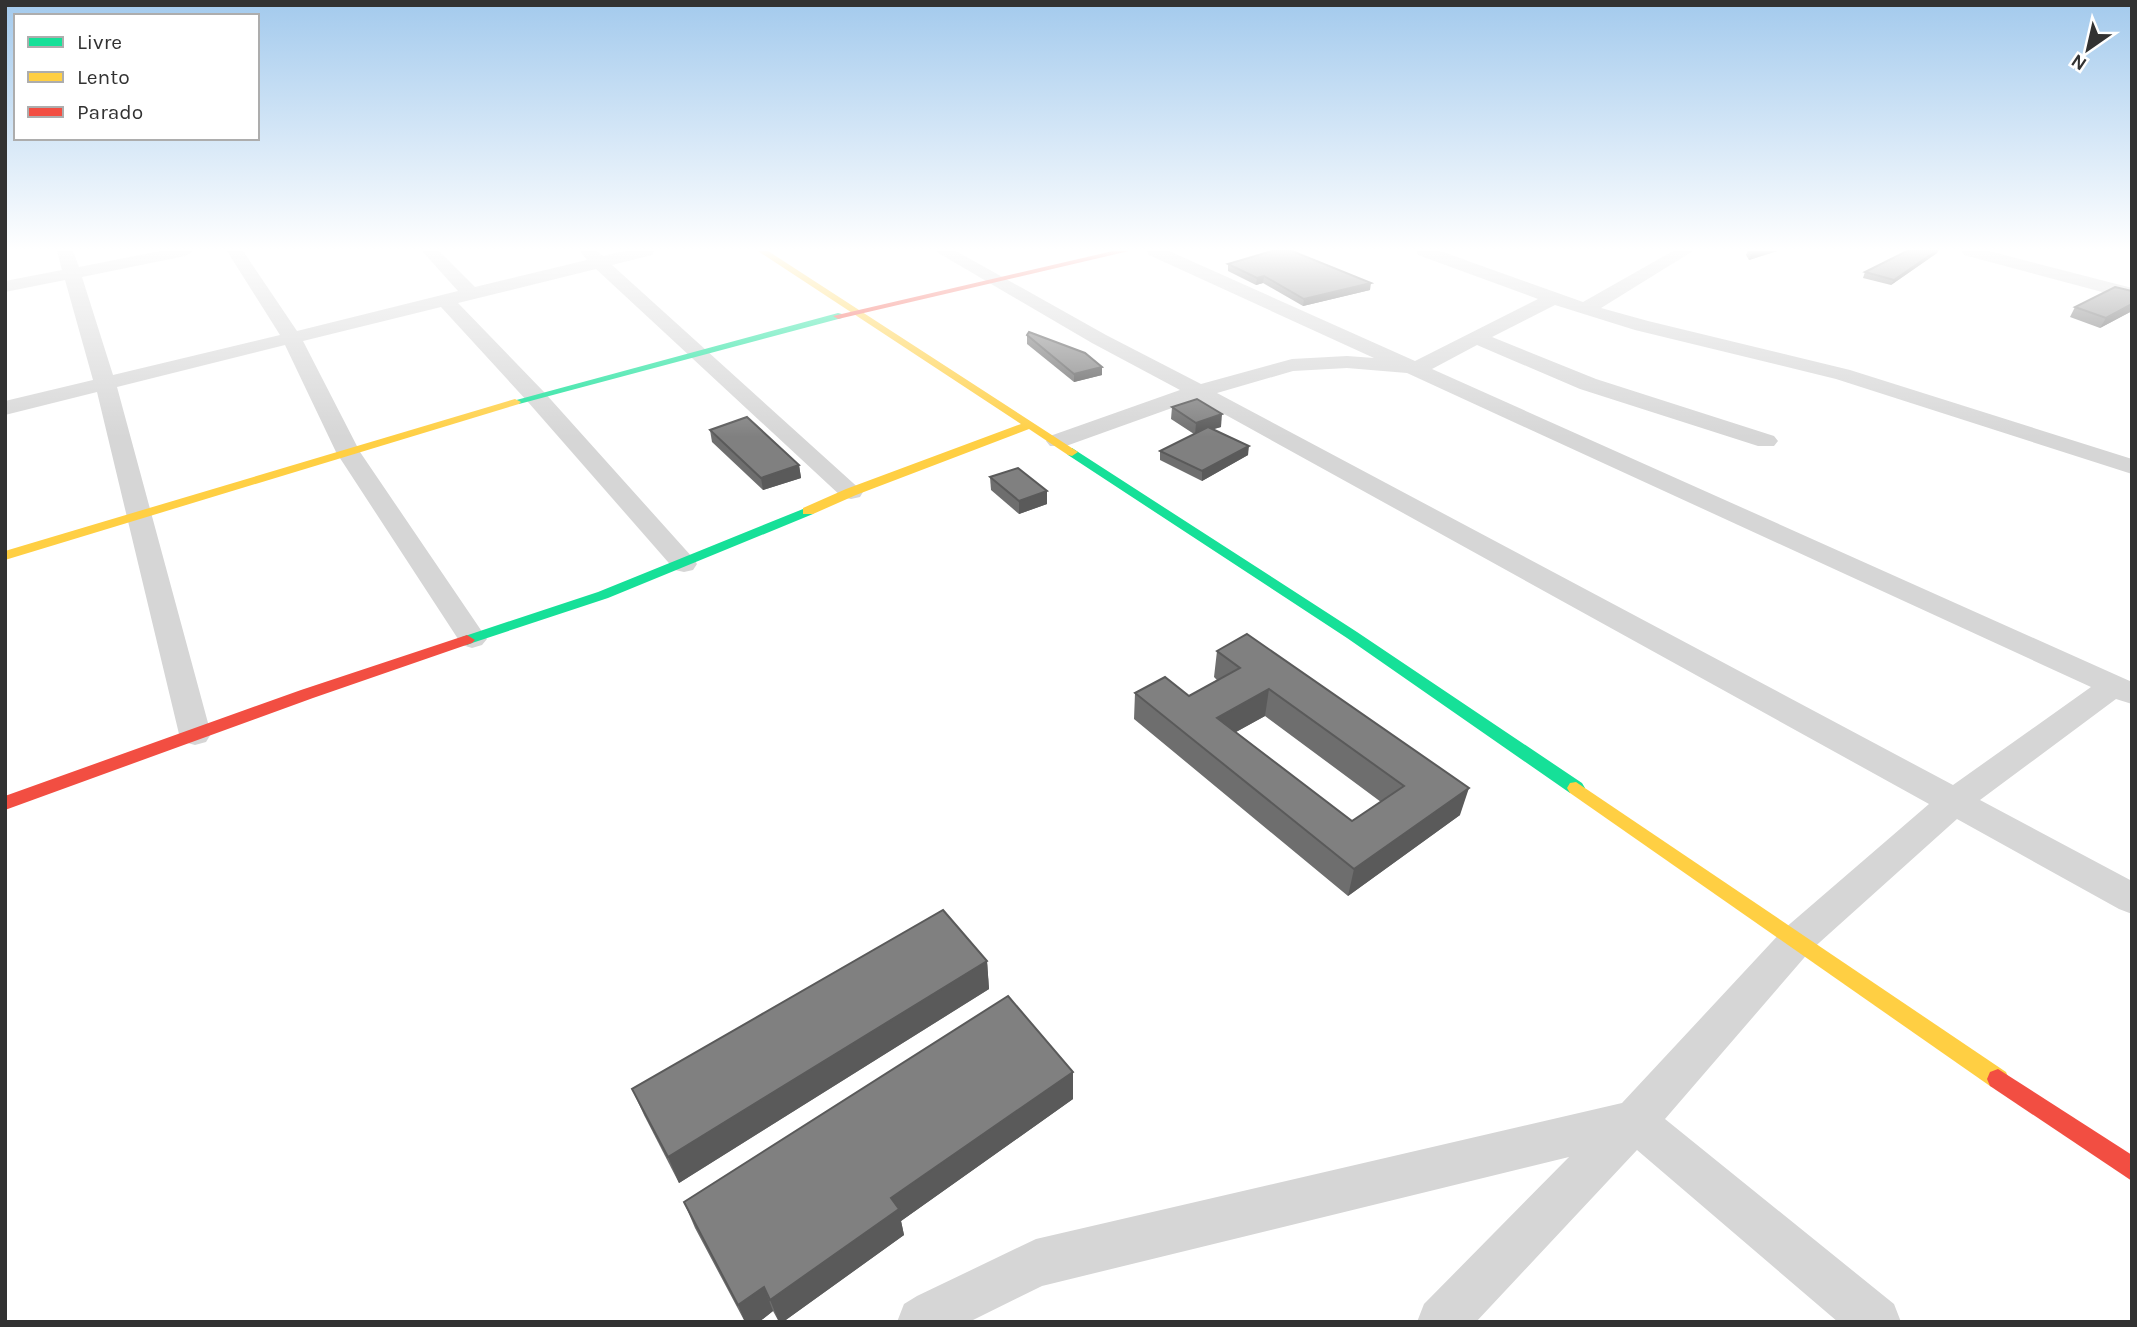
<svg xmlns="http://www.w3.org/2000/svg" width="2137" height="1327" viewBox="0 0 2137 1327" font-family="Karla,sans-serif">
  <rect width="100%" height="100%" fill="#fff"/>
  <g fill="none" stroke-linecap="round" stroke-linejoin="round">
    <g fill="#d6d6d6" fill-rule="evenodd">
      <polygon points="57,251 73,251 79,267 160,251 194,251 185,256 82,277 113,375 280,335 227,251 243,251 297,331 458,291 422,251 439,251 475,287 587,260 580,251 597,251 603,256 625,251 654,251 652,255 612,265 863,492 860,497 851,499 842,497 596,269 458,303 544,392 693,558 697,564 693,570 684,572 675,570 528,402 441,307 303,341 360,452 487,639 482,645 472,648 462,645 336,452 285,345 117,387 211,734 206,742 195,745 184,742 179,734 97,392 5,415 5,401 93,380 65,280 5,292 5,281 62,270"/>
      <path d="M935,251H956L1106,335L1201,384L1292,359L1347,356L1374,358L1149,255L1147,251H1169L1415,361L1538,299L1418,255L1416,251H1440L1583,302L1673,251H1693L1601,308L1648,321L1850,370L2132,459V474L1836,379L1635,330L1555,305L1492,337L1596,379L1774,436L1778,441L1774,446H1758L1580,389L1477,345L1432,369L2132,682V704L2116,699L1980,800L2132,881V914L2119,909L1957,819L1810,951L1665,1119L1894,1304L1901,1322H1838L1637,1150L1476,1322H1417L1424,1304L1569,1157L1042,1286L969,1322H897L904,1304L917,1296L1036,1239L1622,1103L1784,929L1929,804L1197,399L1066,446H1050L1046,441L1050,436L1180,390L1092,343ZM1347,368L1407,373L2091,687L1953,785L1217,393L1293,371Z"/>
      <polygon points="1961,251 1989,251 2132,288 2132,300 1964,255"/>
    </g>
    <g fill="#16e098" fill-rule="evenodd">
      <polygon points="838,313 842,314 842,318 519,404 511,404 509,402"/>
      <polygon points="1072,448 1357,632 1582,783 1585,788 1582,793 1570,793 1347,638 1068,455 1066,452"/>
      <polygon points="808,507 815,511 813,514 608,598 472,643 467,645 459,640 462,637 598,592"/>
    </g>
    <g fill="#ffcf43" fill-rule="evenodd">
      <polygon points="758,251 768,251 1078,452 1072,456 1068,455 1029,429 856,495 813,514 803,514 803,508 846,489 1021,424"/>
      <polygon points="515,399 521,402 519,404 5,560 5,551"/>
      <polygon points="1576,782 2006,1072 2009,1079 2006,1086 1998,1089 1990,1086 1570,793 1567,788 1570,783"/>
    </g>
    <g fill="#f24e42" fill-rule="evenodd">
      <polygon points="1113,251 1129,251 838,319 833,316"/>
      <polygon points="467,635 475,640 472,643 313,698 5,810 5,796 301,690"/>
      <polygon points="1998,1069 2132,1155 2132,1181 1990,1086 1987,1079 1990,1072"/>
    </g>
  </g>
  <g fill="#6e6e6e" fill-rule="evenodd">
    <polygon points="1748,251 1777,251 1749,260 1746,255"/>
    <polygon points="1907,251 1938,251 1937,253 1891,285 1863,278 1865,272"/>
    <polygon points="1228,264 1370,290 1303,306 1263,283 1256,285 1228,271"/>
    <polygon points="2132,291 2132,311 2100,328 2070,317 2075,307"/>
    <polygon points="1027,335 1102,367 1102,375 1074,382 1027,344"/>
    <polygon points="1172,407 1221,427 1212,429 1248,455 1202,481 1160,460 1160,451 1194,434 1171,419"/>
    <polygon points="710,430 799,465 801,478 763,490 712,442"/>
    <polygon points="990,477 1047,504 1019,514 991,490"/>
    <path d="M1217,651L1460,815L1348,896L1134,719L1135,693L1189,696L1217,680L1214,677ZM1265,716L1381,802L1352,821L1236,732Z"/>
    <polygon points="987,961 989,989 679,1183 644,1115 632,1089"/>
    <polygon points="1073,1072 1073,1099 901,1221 904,1235 783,1322 779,1322 773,1311 759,1322 745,1322 695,1228 684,1202"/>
  </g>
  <g fill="#5a5a5a">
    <polygon points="1753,251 1777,251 1749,260"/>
    <polygon points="1936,251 1938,251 1937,253 1891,285 1894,280"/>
    <polygon points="1264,276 1263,283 1256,285 1257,278"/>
    <polygon points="1371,283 1370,290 1303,306 1304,299"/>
    <polygon points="2132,304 2132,311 2100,328 2106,318"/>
    <polygon points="1102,367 1102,375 1074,382 1074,374"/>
    <polygon points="1222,414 1221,427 1195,435 1196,423"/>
    <polygon points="1249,446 1248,455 1202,481 1202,471"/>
    <polygon points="799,465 801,478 763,490 761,478"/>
    <polygon points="1047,491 1047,504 1019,514 1019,501"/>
    <polygon points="1269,689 1265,716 1214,744 1217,718"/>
    <polygon points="1469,788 1460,815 1348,896 1354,869"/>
    <polygon points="987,961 989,989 679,1183 668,1157"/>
    <polygon points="1073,1072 1073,1099 901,1221 904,1235 783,1322 779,1322 770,1300 891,1198"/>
    <polygon points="764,1287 773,1311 759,1322 745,1322 738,1305"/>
  </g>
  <g fill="#808080" stroke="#5a5a5a" stroke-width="2" fill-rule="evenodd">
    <polygon points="1272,251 1292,251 1371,283 1304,299 1264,276 1257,278 1228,264"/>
    <polygon points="1907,251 1936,251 1894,280 1865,272"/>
    <polygon points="2115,287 2132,291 2132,304 2106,318 2075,307"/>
    <polygon points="1029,332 1085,353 1102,367 1074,374 1027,335"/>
    <polygon points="1197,399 1222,414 1196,423 1172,407"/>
    <polygon points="747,417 799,465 761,478 710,430"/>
    <polygon points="1208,427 1249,446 1202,471 1160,451"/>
    <polygon points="1018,468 1047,491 1019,501 990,477"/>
    <path d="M1247,634L1469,788L1354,869L1135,693L1165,677L1189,696L1240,668L1217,651ZM1269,689L1404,786L1352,821L1217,718Z"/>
    <polygon points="943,910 987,961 668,1157 632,1089"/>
    <polygon points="1008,996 1073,1072 891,1198 899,1209 770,1300 764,1287 738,1305 684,1202"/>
  </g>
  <linearGradient id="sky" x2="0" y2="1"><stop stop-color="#a3caed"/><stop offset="0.57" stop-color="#fff"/><stop offset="1" stop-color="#fff" stop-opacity="0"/></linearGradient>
  <rect width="2137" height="437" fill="url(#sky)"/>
  <rect width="2137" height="1327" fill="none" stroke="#323232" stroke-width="14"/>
  <rect x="14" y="14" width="245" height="126" fill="#ffffff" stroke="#adadad" stroke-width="2"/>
  <rect x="28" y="37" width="35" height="10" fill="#16e098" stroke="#adadad" stroke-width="2"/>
  <text x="77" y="49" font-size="21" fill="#323232">Livre</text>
  <rect x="28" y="72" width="35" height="10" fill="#ffcf43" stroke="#adadad" stroke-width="2"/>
  <text x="77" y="84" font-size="21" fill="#323232">Lento</text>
  <rect x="28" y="107" width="35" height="10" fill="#f24e42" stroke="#adadad" stroke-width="2"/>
  <text x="77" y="119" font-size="21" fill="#323232">Parado</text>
  <g transform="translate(2088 49) rotate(214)" stroke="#ffffff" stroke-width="5" paint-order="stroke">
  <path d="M0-5L12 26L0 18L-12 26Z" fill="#323232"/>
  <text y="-10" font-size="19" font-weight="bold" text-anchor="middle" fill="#323232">N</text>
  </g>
</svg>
